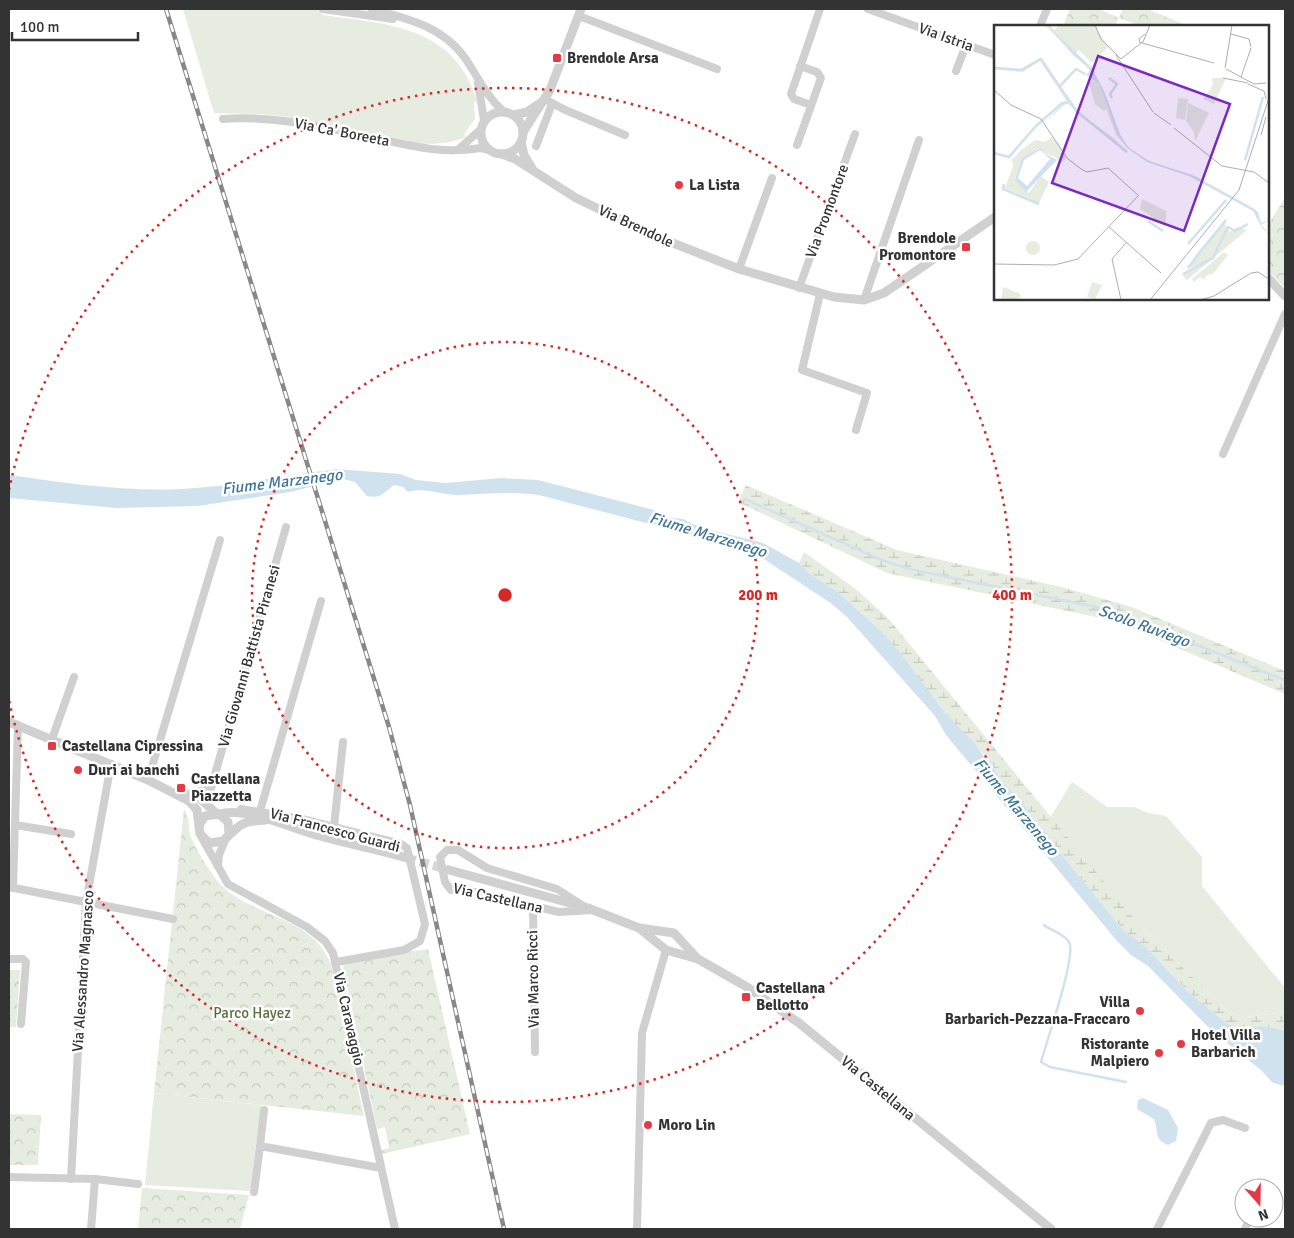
<svg xmlns="http://www.w3.org/2000/svg" width="1294" height="1238" viewBox="0 0 1294 1238" font-family="Signika,sans-serif">
  <defs>
    <pattern id="forest-crowns" width="20" height="18" patternUnits="userSpaceOnUse" patternTransform="scale(1.25)"><rect width="20" height="18" fill="#e6ecdf"/><path d="M2 6a3 3 0 1 1 6 0M12 15a3 3 0 1 1 6 0" fill="none" stroke="#c6cbc0"/></pattern>
    <pattern id="wetland-marsh" width="20" height="14" patternUnits="userSpaceOnUse" patternTransform="scale(1.25)"><rect width="20" height="14" fill="#e6ecdf"/><path d="M1 5h8M5 5V1M11 12h8M15 12V8" fill="none" stroke="#c6cbc0"/></pattern>
  </defs>
  <rect width="100%" height="100%" fill="#fff"/>
  <g fill="#e6ecdf">
    <path d="M183,9H308L321,11L322,15C388,24 455,26 477,101L474,103L475,119L464,134L466,137C420,157 343,127 294,118C269,113 240,114 214,113Z"/>
    <polygon points="1072,782 1107,807 1134,807 1148,813 1166,816 1202,857 1202,886 1285,988 1285,1012 1245,1017 1229,1013 1141,927 1050,818"/>
    <polygon points="154,1093 261,1105 250,1191 145,1185"/>
  </g>
  <g fill="url(#forest-crowns)">
    <polygon points="1070,9 1099,9 1119,18 1123,9 1147,9 1184,24 1183,26 1140,26 1119,18 1114,26 1063,26"/>
    <polygon points="1285,198 1285,288 1268,271 1268,225"/>
    <path d="M184,809C190,818 188,825 190,834C193,846 213,877 222,886C257,919 310,915 331,964L364,1116L154,1093Z"/>
    <polygon points="428,949 470,1134 382,1154 381,1150 389,1148 385,1127 377,1129 342,961"/>
    <polygon points="9,970 20,970 16,1027 9,1027"/>
    <polygon points="9,1114 41,1115 38,1165 9,1165"/>
    <polygon points="142,1188 249,1195 240,1229 138,1229"/>
  </g>
  <g fill="url(#wetland-marsh)">
    <polygon points="746,485 897,550 1061,587 1129,606 1285,671 1285,694 1115,621 887,573 738,502"/>
    <polygon points="804,552 857,590 888,618 1141,927 1229,1013 1245,1017 1285,1012 1285,1030 1261,1026 1240,1029 1226,1023 1186,990 1148,949 1124,931 1038,826 1020,799 1001,780 990,761 955,725 883,633 838,592 809,573 799,563"/>
  </g>
  <g fill="#cfe2ee">
    <path d="M337,469L400,474L416,480L446,483L501,478L538,480L654,510L665,517L683,519L699,527L763,543L799,563L809,573L838,592L883,633L901,654L946,714L976,745L986,760L990,761L1001,780L1020,799L1038,826L1124,931L1146,947L1186,990L1226,1023L1240,1029L1261,1026L1285,1030V1086L1273,1083L1261,1070L1213,1032L1148,966L1131,955L1117,941L946,735L935,716L847,617L832,604L764,559L734,546L539,495C511,491 486,494 458,495C441,495 424,487 408,492L403,487L394,485C383,493 382,499 367,496L355,482L343,479L290,492L198,506L116,508L9,498V475C66,483 125,492 183,489C235,486 286,475 337,469Z"/>
    <path d="M1143,1098L1168,1110L1178,1128L1176,1141L1168,1145C1153,1139 1159,1130 1154,1119L1137,1109L1138,1100Z"/>
  </g>
  <g fill="none" stroke-linecap="round" stroke-linejoin="round">
    <g stroke="#cfe2ee" stroke-width="2.5">
      <polyline points="745,499 879,559 909,569 1106,609 1285,680"/>
      <path d="M1044,925C1050,930 1066,935 1069,942C1077,955 1046,1043 1041,1062L1050,1067L1126,1082"/>
    </g>
    <polyline stroke="#d6d6d6" stroke-width="9" stroke-dasharray="9 4.5" stroke-linecap="butt" points="407,858 449,870"/>
    <g stroke="#d0d0d0" stroke-width="8">
      <polyline points="323,9 393,19"/>
      <path d="M372,9C407,18 443,27 465,58C478,77 486,96 503,111"/>
      <polyline points="868,9 995,55"/>
      <polyline points="579,16 717,69"/>
      <polyline points="1040,26 1047,9"/>
      <polyline points="956,71 966,45"/>
      <polyline points="478,83 484,120"/>
      <polyline points="545,99 563,109 625,135"/>
      <polyline points="811,105 794,99 791,94 820,9"/>
      <path d="M223,119C276,115 327,128 379,139C417,147 442,154 481,148L489,150"/>
      <polyline points="797,145 821,78 817,72 800,66"/>
      <polyline points="536,146 552,104"/>
      <polyline points="459,149 480,130"/>
      <polyline points="739,269 772,178"/>
      <polyline points="799,288 855,134"/>
      <polyline points="820,294 802,370 867,393 856,430"/>
      <polyline points="864,300 919,140"/>
      <polyline points="1223,454 1285,314"/>
      <polyline points="52,739 74,677"/>
      <polyline points="148,780 220,540"/>
      <polyline points="188,794 206,790 212,785"/>
      <polyline points="210,808 208,801 211,788 286,527"/>
      <polyline points="241,809 302,819 401,844 407,848 425,924 420,941 404,950 336,962"/>
      <polyline points="260,811 321,601"/>
      <polyline points="15,825 71,834"/>
      <polyline points="334,826 343,742"/>
      <polyline points="202,838 228,884 307,927 325,941 333,953 395,1229"/>
      <polyline points="218,866 219,855 226,838"/>
      <polyline points="9,887 173,919"/>
      <polyline points="13,888 18,725"/>
      <polyline points="582,905 557,889 487,868 458,850 447,850 440,857 445,882 451,890 475,892 559,912 593,910"/>
      <polyline points="533,906 535,1052"/>
      <polyline points="9,959 23,959 26,962 21,1024"/>
      <polyline points="260,1146 264,1110"/>
      <polyline points="9,1177 95,1179 138,1184"/>
      <polyline points="71,1179 86,902 111,764"/>
      <polyline points="254,1192 260,1146 381,1168"/>
      <polyline points="91,1229 95,1179"/>
      <polyline points="637,1229 642,1033 666,950"/>
      <polyline points="1157,1229 1211,1123 1223,1120 1245,1128"/>
      <polyline points="1245,1229 1250,1218"/>
    </g>
    <g stroke="#d0d0d0" stroke-width="9">
      <circle cx="502" cy="133" r="21"/>
      <polyline points="514,115 527,112 542,102"/>
      <polyline points="523,132 550,90 581,9"/>
      <polyline points="521,142 524,155 532,168"/>
      <polyline points="502,154 515,159 576,198 655,236 739,269 834,297 864,300 884,293 995,217"/>
      <polyline points="1268,278 1285,296"/>
      <path d="M9,722L148,780L189,801L197,810L200,834L209,843L223,841C240,825 240,821 266,820"/>
      <polyline points="178,792 199,798 216,813"/>
      <path d="M219,814C248,807 288,827 316,835C346,843 377,850 407,858"/>
      <polyline points="199,825 205,816 219,814 228,822 229,833"/>
      <polyline points="449,870 588,908 639,928 674,933 696,957"/>
      <polyline points="639,928 666,950 698,959 747,987 799,1023 1051,1229"/>
    </g>
    <defs>
      <polyline id="rail" points="166,9 389,727 410,805 504,1229"/>
    </defs>
    <use href="#rail" stroke="#888" stroke-width="4.5"/>
    <use href="#rail" stroke="#fff" stroke-width="2.5" stroke-dasharray="8" stroke-linecap="butt"/>
  </g>
  <g fill="none" stroke="#d62828" stroke-width="2.5" stroke-dasharray="2.5 5">
    <circle cx="505" cy="595" r="253"/>
    <path d="M9 490A507 507 0 1 1 9 700"/>
  </g>
  <g fill="#e63946" stroke="#fff" stroke-width="2">
    <rect x="552" y="53" width="10" height="10" rx="2.5"/>
    <circle cx="679" cy="185" r="5"/>
    <rect x="961" y="242" width="10" height="10" rx="2.5"/>
    <rect x="47" y="741" width="10" height="10" rx="2.5"/>
    <circle cx="78" cy="770" r="5"/>
    <rect x="176" y="783" width="10" height="10" rx="2.5"/>
    <rect x="741" y="992" width="10" height="10" rx="2.5"/>
    <circle cx="1140" cy="1011" r="5"/>
    <circle cx="1181" cy="1044" r="5"/>
    <circle cx="1159" cy="1053" r="5"/>
    <circle cx="648" cy="1125" r="5"/>
  </g>
  <g text-anchor="middle" dominant-baseline="central" stroke-width="5" stroke-linejoin="round" paint-order="stroke">
    <g font-size="15" fill="#333" stroke="#fff">
      <text transform="translate(946 37) rotate(20)">Via Istria</text>
      <text transform="translate(342 132) rotate(11)">Via Ca' Boreeta</text>
      <text transform="translate(827 211) rotate(-70)">Via Promontore</text>
      <text transform="translate(636 226) rotate(25)">Via Brendole</text>
      <text transform="translate(249 656) rotate(-74)">Via Giovanni Battista Piranesi</text>
      <text transform="translate(335 830) rotate(15)">Via Francesco Guardi</text>
      <text transform="translate(498 898) rotate(13)">Via Castellana</text>
      <text transform="translate(83 971) rotate(-86)">Via Alessandro Magnasco</text>
      <text transform="translate(533 979) rotate(-91)">Via Marco Ricci</text>
      <text transform="translate(349 1019) rotate(77)">Via Caravaggio</text>
      <text transform="translate(878 1088) rotate(40)">Via Castellana</text>
    </g>
    <g font-size="15" font-weight="bold" fill="#333" stroke="#fff" text-anchor="start">
      <text x="567" y="58">Brendole Arsa</text>
      <text x="689" y="185">La Lista</text>
      <text x="956" y="238" text-anchor="end">Brendole<tspan x="956" dy="17">Promontore</tspan></text>
      <text x="62" y="746">Castellana Cipressina</text>
      <text x="88" y="770">Duri ai banchi</text>
      <text x="191" y="779">Castellana<tspan x="191" dy="17">Piazzetta</tspan></text>
      <text x="756" y="988">Castellana<tspan x="756" dy="17">Bellotto</tspan></text>
      <text x="1130" y="1002" text-anchor="end">Villa<tspan x="1130" dy="17">Barbarich-Pezzana-Fraccaro</tspan></text>
      <text x="1191" y="1035">Hotel Villa<tspan x="1191" dy="17">Barbarich</tspan></text>
      <text x="1149" y="1044" text-anchor="end">Ristorante<tspan x="1149" dy="17">Malpiero</tspan></text>
      <text x="658" y="1125">Moro Lin</text>
    </g>
    <g font-size="15" fill="#56703f" stroke="#fff">
      <text x="252" y="1013">Parco Hayez</text>
    </g>
    <g font-size="16" font-style="italic" fill="#3f7597" stroke="#fff">
      <text transform="translate(282 482) rotate(-7)">Fiume Marzenego</text>
      <text transform="translate(708 535) rotate(17)">Fiume Marzenego</text>
      <text transform="translate(1144 626) rotate(20)">Scolo Ruviego</text>
      <text transform="translate(1016 807) rotate(50)">Fiume Marzenego</text>
    </g>
  </g>
  <g transform="translate(994 25)">
    <rect width="275" height="275" fill="#fff"/>
    <path d="M94,54L102,57L108,69L113,83L110,86L101,79ZM148,174L172,186V201L146,184ZM230,198L236,207L243,202L253,205L193,255L188,250L203,240L194,244ZM32 223a7 7 0 1 1 14 0a7 7 0 1 1-14 0Z" fill="#e6ecdf"/>
    <path d="M65,0H100L114,22L98,38L85,25L81,29L60,5ZM218,53H232L220,79L209,74L219,60ZM184,73L194,74L191,95L182,93ZM194,78L215,88L201,116L200,107L192,96ZM58,112L66,120L72,134L65,139L62,132L50,128L47,123L28,134L21,154L35,168L47,151L55,157L45,178L11,163L19,141L18,135L26,126L41,115L51,117ZM230,227L234,230L220,248L211,251L212,255L206,252L200,257L198,254ZM98,257L108,260L101,274L93,272ZM9,262L25,268L27,271L23,275H7Z" fill="#e6ecdf"/>
    <path d="M51,0H56L81,29L99,43L94,51L102,55L105,59L129,119L122,110L102,57L83,45L67,62L88,90L121,114L132,128L73,78L51,97L72,75L46,36L29,47L0,44V41L26,45L47,33L66,61L82,43L92,49L96,46Z" fill="#e6ecdf"/>
    <path d="M53,0L98,43L111,68L126,109L134,122L155,136L201,151L259,183L264,187L267,198L275,195L267,200L275,209L268,203L259,186L195,151L153,137L132,122L123,108L105,59L94,51L96,43L79,30ZM47,123L50,128L63,135L32,167L21,155L28,133ZM46,125L56,134L33,161L24,153L30,135Z" fill="#cfe2ee" fill-rule="evenodd"/>
    <path fill="none" stroke="#cfe2ee" stroke-width="2.5" d="M0,43L27,45L47,34L82,86L133,127M115,53L123,59L116,69L118,73M65,62L82,44L91,49M0,128L15,132L42,101L68,78H74M251,135L269,72M10,159L9,164L45,179M154,196L169,206M194,219L232,175M205,228L232,195M194,243L205,228M189,249L219,233L234,202L241,206L254,199"/>
    <path fill="none" stroke="#adadad" stroke-width="1" d="M101,0L107,14L127,34M151,9L145,14L146,18L149,17L156,0M237,9L255,14L257,22M148,18L220,38M122,30L159,87M127,34L147,18M231,43L238,0M232,44L260,59L272,58M247,52L257,23M229,53L254,58M254,59L270,66L272,74M0,65L17,80L47,94L73,133L87,144L93,147L114,143L145,171M160,88L177,100M180,103L228,141L260,147L275,158M267,110L272,92M115,202L167,248M0,239L60,240L84,234L144,171M127,275L118,234L132,218M156,275L245,165L275,73M206,275L220,271L257,248L264,247L275,254"/>
    <path fill="#7b2cbf" fill-opacity="0.15" stroke="#7b2cbf" stroke-width="2.5" d="M104,31L236,79L190,206L58,158Z"/>
    <rect width="275" height="275" fill="none" stroke="#333" stroke-width="2.5"/>
  </g>
  <circle cx="505" cy="595" r="8" fill="#d62828" stroke="#fff" stroke-width="2.5"/>
  <g font-size="15" text-anchor="middle" font-weight="bold" fill="#d62828" stroke="#fff" stroke-width="5" stroke-linejoin="round" paint-order="stroke">
    <text x="758" y="600">200 m</text>
    <text x="1012" y="600">400 m</text>
  </g>
  <rect width="1294" height="1238" fill="none" stroke="#333333" stroke-width="20"/>
  <g transform="translate(1259 1203) rotate(160)"><circle r="24" fill="#ffffff" stroke="#adadad"/>
  <path d="M0-4L9 19L0 12L-9 19Z" fill="#e63946"/>
  <text y="-8" font-size="14" font-weight="bold" text-anchor="middle" fill="#333333">N</text>
  </g>
  <path d="M12 32v8h126v-8" fill="none" stroke="#333333" stroke-width="2.5"/>
  <text x="20" y="32" font-size="15" fill="#333333" stroke="#ffffff" stroke-width="4" paint-order="stroke">100 m</text>
</svg>
